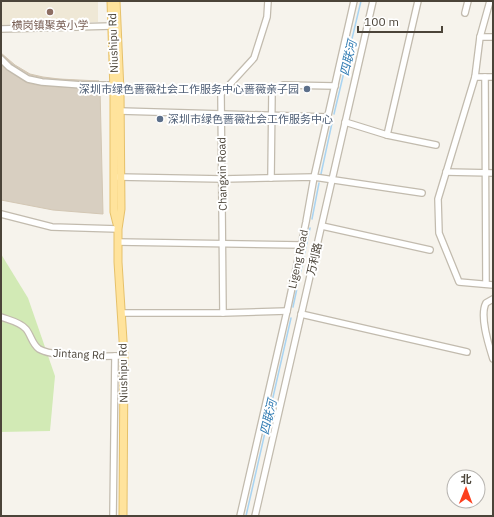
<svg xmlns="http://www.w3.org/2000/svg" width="494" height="517" viewBox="0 0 494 517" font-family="'IBM Plex Sans','Noto Sans SC',sans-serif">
  <rect width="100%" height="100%" fill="#f6f3ec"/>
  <polygon fill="#efe8d6" points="1,1 98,1 98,22 1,25"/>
  <polygon fill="#d2eab5" points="1,254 28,298 55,376 50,431 1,432"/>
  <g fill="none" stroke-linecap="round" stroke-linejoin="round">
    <g stroke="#a9d4f2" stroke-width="1.5">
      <polyline points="334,114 361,1"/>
      <polyline points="321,174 332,123"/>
      <polyline points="312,219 319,183"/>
      <polyline points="293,307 310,228"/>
      <polyline points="246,516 291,318"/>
    </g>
  </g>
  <g fill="#d8cfc1" stroke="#d3c7b4">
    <polygon points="1,53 15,65 30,74 43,77 59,79 99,81 82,81 43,78 30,75 12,64 4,56 1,55"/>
    <polygon points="1,65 7,70 27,83 42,86 100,89 103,214 53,210 1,200"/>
  </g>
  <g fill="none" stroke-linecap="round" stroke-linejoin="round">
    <defs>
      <g id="minor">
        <polyline points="490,1 480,37 475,77 438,199 439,233 459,282 493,285"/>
        <polyline points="465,13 468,1"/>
        <polyline points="1,29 112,26"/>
        <polyline points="480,37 493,37"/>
        <polyline points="1,59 9,67 28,79 42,82 82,85 117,85"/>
        <polyline points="475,77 493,77"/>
        <polyline points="485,77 486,284"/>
        <polyline points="120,111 328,117"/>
        <polyline points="345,122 387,135 436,145"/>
        <polyline points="387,135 418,1"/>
        <polyline points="446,172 493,173"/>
        <polyline points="118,177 223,179 314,177 422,193"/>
        <polyline points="271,178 272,91 283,85 335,86"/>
        <polyline points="1,214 52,227 118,229"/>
        <polyline points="322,226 430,250"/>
        <polyline points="118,242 301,245"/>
        <path d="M493,299L486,303C479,316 489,346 493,359"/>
        <polyline points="121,313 223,313 287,311"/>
        <polyline points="223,313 221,94 254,58 267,17 268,1"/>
        <polyline points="301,314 467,352"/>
        <path d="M1,317C9,320 20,322 26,329C31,335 32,344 39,349C54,358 106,356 124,356"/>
        <polyline points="113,516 115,356"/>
        <polyline points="240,516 287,311 306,222 314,177 354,1"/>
        <polyline points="255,516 373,1"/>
      </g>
      <g id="major">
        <polyline points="111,1 114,92 114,212 117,224"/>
        <polyline points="116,1 120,91 121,209 118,229 118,262 124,356 123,516"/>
      </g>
    </defs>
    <use href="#minor" stroke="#c2bbae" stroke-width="8"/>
    <use href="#major" stroke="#e6c16a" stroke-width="9"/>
    <use href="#minor" stroke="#fff" stroke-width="5.5"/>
    <use href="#major" stroke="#ffe39c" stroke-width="7"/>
  </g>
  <circle fill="#8d6e63" stroke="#fff" stroke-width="1.5" cx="50" cy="12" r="4"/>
  <g fill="#5c6f8a" stroke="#fff" stroke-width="1.5">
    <circle cx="307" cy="89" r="4"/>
    <circle cx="160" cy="119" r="4"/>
  </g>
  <g text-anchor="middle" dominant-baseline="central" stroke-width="4" stroke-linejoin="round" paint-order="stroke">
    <g font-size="11" fill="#785e54" stroke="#fff">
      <text x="50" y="25">横岗镇聚英小学</text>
    </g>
    <g font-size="11" fill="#4b4439" stroke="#fff">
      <text transform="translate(113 43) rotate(-92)">Niushipu Rd</text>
      <text transform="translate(222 174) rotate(-91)">Changxin Road</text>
      <text transform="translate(298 259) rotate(-78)">Ligeng Road</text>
      <text transform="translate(314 259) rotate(-77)">万利路</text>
      <text transform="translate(79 354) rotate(3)">Jintang Rd</text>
      <text transform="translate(123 373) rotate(-91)">Niushipu Rd</text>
    </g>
    <g font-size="11" fill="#4e5e75" stroke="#fff" text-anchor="end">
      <text x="299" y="89">深圳市绿色蔷薇社会工作服务中心蔷薇亲子园</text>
      <text x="168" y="119" text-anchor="start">深圳市绿色蔷薇社会工作服务中心</text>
    </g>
    <g font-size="12" font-style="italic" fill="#2e7ab2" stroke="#fff">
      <text transform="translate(348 58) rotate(-77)">四联河</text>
      <text transform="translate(268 417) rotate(-77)">四联河</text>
    </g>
  </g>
  <rect width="494" height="517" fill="none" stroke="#4b4439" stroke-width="4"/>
  <g transform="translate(466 489) rotate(1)"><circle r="19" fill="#ffffff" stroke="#b7b4b0"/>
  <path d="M0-3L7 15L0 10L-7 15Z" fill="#fc3f1d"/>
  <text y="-6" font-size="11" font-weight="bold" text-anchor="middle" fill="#4b4439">北</text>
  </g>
  <path d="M358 26v6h84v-6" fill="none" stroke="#4b4439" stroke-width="2"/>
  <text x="364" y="26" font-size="12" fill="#4b4439" stroke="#ffffff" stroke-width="3" paint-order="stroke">100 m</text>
</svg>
